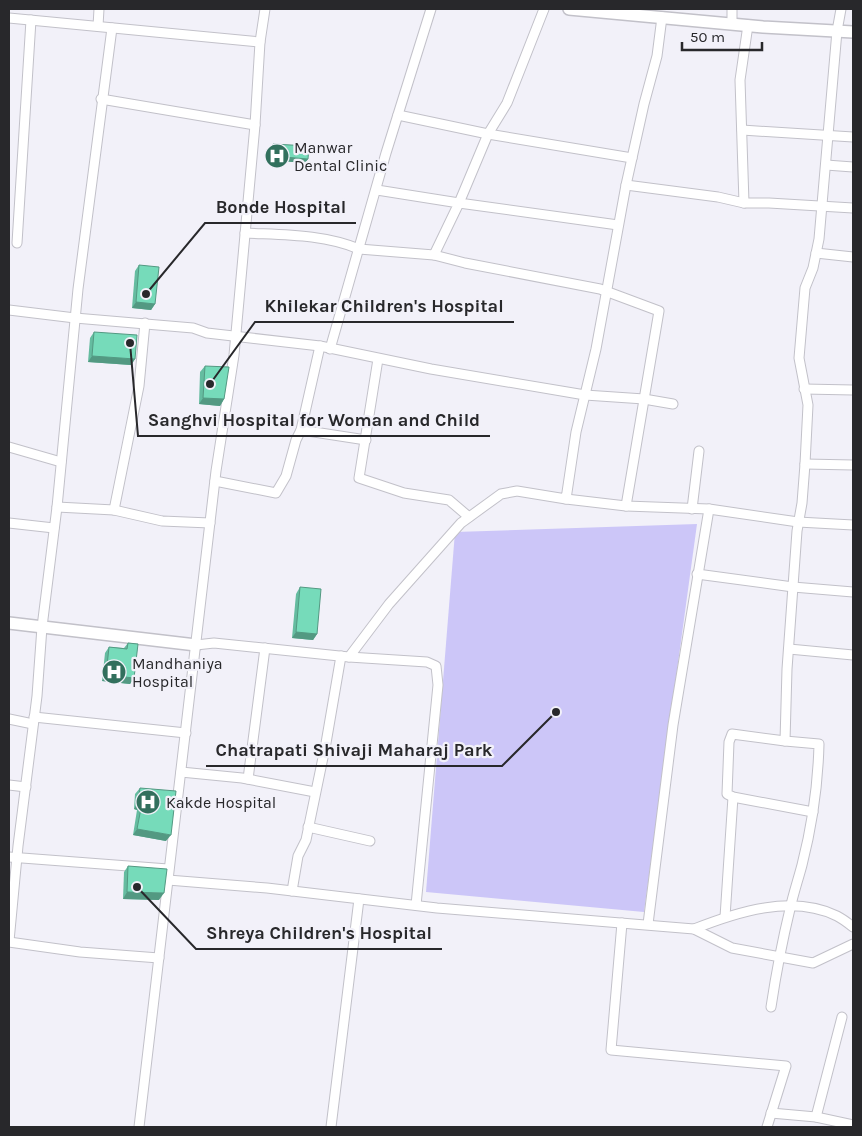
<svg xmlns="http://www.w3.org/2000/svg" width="862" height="1136" viewBox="0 0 862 1136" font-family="Karla,sans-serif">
  <rect width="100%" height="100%" fill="#f2f1f9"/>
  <polygon fill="#ccc6f8" points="697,524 644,912 426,892 455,532"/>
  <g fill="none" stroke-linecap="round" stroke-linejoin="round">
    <defs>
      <g id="street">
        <polyline points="544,9 507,103 488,134 459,203 618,225"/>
        <polyline points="9,18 260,42"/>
        <polyline points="732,24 732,9"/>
        <polyline points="748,25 740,80 744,203 769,203 853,208"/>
        <polyline points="98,26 99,9"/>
        <polyline points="101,99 255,125"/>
        <polyline points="398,115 488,134 632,158"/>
        <polyline points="742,130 853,137"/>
        <polyline points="826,165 853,167"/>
        <polyline points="626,185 718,197 744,203"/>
        <path d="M245,233C283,235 323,234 359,249L434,255L459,203L377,190"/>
        <polyline points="17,243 31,20"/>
        <polyline points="816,253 853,257"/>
        <polyline points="434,255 465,263 600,289 659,311 626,506"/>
        <polyline points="9,310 75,318 193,328 207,333 320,346 431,369 585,395 644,399 673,404"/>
        <polyline points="330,349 386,153 431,9"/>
        <polyline points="378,359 359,478 404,493 449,500 469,517"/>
        <polyline points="804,389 853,390"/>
        <polyline points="301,430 366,440"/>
        <polyline points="9,447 61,462"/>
        <polyline points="805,464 853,465"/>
        <polyline points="215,481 276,493 286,476 296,440 301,430 320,346"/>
        <polyline points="566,499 626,506 709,509 798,522 853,525"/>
        <polyline points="57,507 114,510 162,521 210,523"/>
        <polyline points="692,509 699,451"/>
        <polyline points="114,510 139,386 145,323"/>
        <polyline points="9,523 54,528"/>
        <polyline points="697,574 793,587 853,592"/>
        <polyline points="196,645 214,643 349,657 389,604 461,523 501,494 517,491 566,499 576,432 596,349 626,185 644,104 657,56 662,17"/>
        <polyline points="789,649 853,655"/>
        <polyline points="349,657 427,662 436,666 438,685 416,905"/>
        <polyline points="34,717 186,733"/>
        <polyline points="9,719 33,724"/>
        <polyline points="785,741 732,734 729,742 727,794 733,797 813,812"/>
        <polyline points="181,772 242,778 315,792"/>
        <polyline points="248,779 265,648"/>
        <polyline points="9,785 26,787"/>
        <polyline points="308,827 370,841"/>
        <polyline points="9,857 168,869"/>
        <polyline points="168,880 267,888 437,908 694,929 732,948 813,963 853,944"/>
        <polyline points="292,891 298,856 306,840 326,743 341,656"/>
        <polyline points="725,917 733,797"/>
        <polyline points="622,923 611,1050 786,1066 767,1127"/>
        <polyline points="648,924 673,725 709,509"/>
        <path d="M694,929C737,912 792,894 837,916C843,919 848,923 853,927"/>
        <polyline points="9,941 18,846 37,696 42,627 57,507 78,289 112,28"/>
        <polyline points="9,942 80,952 159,958"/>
        <path d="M771,1007C776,974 782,942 790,909C793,895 798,880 802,865C812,826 818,784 819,744L785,741L787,669L797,531L802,503L805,464L808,405L799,358L805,288L813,268L819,239L837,31L841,9"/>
        <polyline points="771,1113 816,1117 853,1125"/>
        <polyline points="816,1117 842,1017"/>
        <polyline points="139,1127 216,471 234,355 255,125 260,42 265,9"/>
        <polyline points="331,1127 359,899"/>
      </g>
      <g id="secondary">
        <polyline points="569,9 763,27 853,32"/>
        <polyline points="9,623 196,645"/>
      </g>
    </defs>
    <use href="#street" stroke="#c2c1c9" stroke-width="11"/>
    <use href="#secondary" stroke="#c2c1c9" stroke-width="14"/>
    <use href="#street" stroke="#fff" stroke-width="9"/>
    <use href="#secondary" stroke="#fff" stroke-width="11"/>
  </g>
  <g fill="#65bca0">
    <polygon points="273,144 308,159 305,163 269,160 270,148"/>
    <polygon points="139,265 155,304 151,310 132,308 135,271"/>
    <polygon points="94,332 135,359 131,365 88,362 90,338"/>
    <polygon points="205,366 224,399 220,406 199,404 200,372"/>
    <polygon points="300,587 317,634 313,640 292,638 296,594"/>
    <polygon points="128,643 134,678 130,684 102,681 105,653 109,647 124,648"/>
    <polygon points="140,788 166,841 133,835 137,810 134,809 135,794"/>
    <polygon points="128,866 159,900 123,899 124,872"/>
  </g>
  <g fill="#539982">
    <polygon points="272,156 308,159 305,163 269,160"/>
    <polygon points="136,302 155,304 151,310 132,308"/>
    <polygon points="92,356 135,359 131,365 88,362"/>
    <polygon points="203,398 224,399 220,406 199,404"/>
    <polygon points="296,632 317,634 313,640 292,638"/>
    <polygon points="106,675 134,678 130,684 102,681"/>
    <polygon points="138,803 142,803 137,810 134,809"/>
    <polygon points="137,829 171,835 166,841 133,835"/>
    <polygon points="127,892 164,893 159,900 123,899"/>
  </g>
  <g fill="#76dbba" stroke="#539982">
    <polygon points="273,144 309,146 308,159 272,156"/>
    <polygon points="139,265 159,267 155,304 136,302"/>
    <polygon points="94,332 137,335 135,359 92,356"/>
    <polygon points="205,366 229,367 224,399 203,398"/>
    <polygon points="300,587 321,589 317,634 296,632"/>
    <polygon points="128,643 138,644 134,678 106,675 109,647 127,649"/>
    <polygon points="140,788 176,791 171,835 137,829 142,803 138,803"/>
    <polygon points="128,866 167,869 164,893 127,892"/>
  </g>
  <defs>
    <symbol id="hospital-disc" viewBox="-11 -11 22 22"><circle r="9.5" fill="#32705d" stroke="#f2f1f9"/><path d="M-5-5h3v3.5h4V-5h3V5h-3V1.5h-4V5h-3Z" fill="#fff"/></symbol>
  </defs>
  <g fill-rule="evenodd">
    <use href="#hospital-disc" x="263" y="142" width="28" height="28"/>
    <use href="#hospital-disc" x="100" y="658" width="28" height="28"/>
    <use href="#hospital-disc" x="134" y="788" width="28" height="28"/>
  </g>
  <g text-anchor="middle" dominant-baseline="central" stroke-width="4.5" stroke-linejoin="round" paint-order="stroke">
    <g font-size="16" fill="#28282b" stroke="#f2f1f9" text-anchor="start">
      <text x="294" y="147">Manwar<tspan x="294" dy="18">Dental Clinic</tspan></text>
      <text x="132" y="663">Mandhaniya<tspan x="132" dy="18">Hospital</tspan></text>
      <text x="166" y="802">Kakde Hospital</text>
    </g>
  </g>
  <path fill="none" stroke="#28282b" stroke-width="2" d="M146 294L205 223H356M210 384L255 322H514M130 343L138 436H490M556 712L502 766H206M137 887L196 949H442"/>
  <g fill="#28282b" stroke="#f2f1f9" stroke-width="2">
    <circle cx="146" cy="294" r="5"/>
    <circle cx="210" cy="384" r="5"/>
    <circle cx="130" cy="343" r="5"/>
    <circle cx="556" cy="712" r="5"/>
    <circle cx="137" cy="887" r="5"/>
  </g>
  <g font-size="18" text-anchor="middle" font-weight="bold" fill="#28282b" stroke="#f2f1f9" stroke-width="4.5" stroke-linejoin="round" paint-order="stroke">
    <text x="281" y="213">Bonde Hospital</text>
    <text x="384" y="312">Khilekar Children's Hospital</text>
    <text x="314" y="426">Sanghvi Hospital for Woman and Child</text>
    <text x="354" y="756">Chatrapati Shivaji Maharaj Park</text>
    <text x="319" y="939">Shreya Children's Hospital</text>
  </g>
  <rect width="862" height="1136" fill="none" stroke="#28282b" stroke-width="20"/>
  <path d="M682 42v8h80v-8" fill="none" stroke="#28282b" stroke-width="2.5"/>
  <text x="690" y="42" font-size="15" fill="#28282b" stroke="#f2f1f9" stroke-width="4" paint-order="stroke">50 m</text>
</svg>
